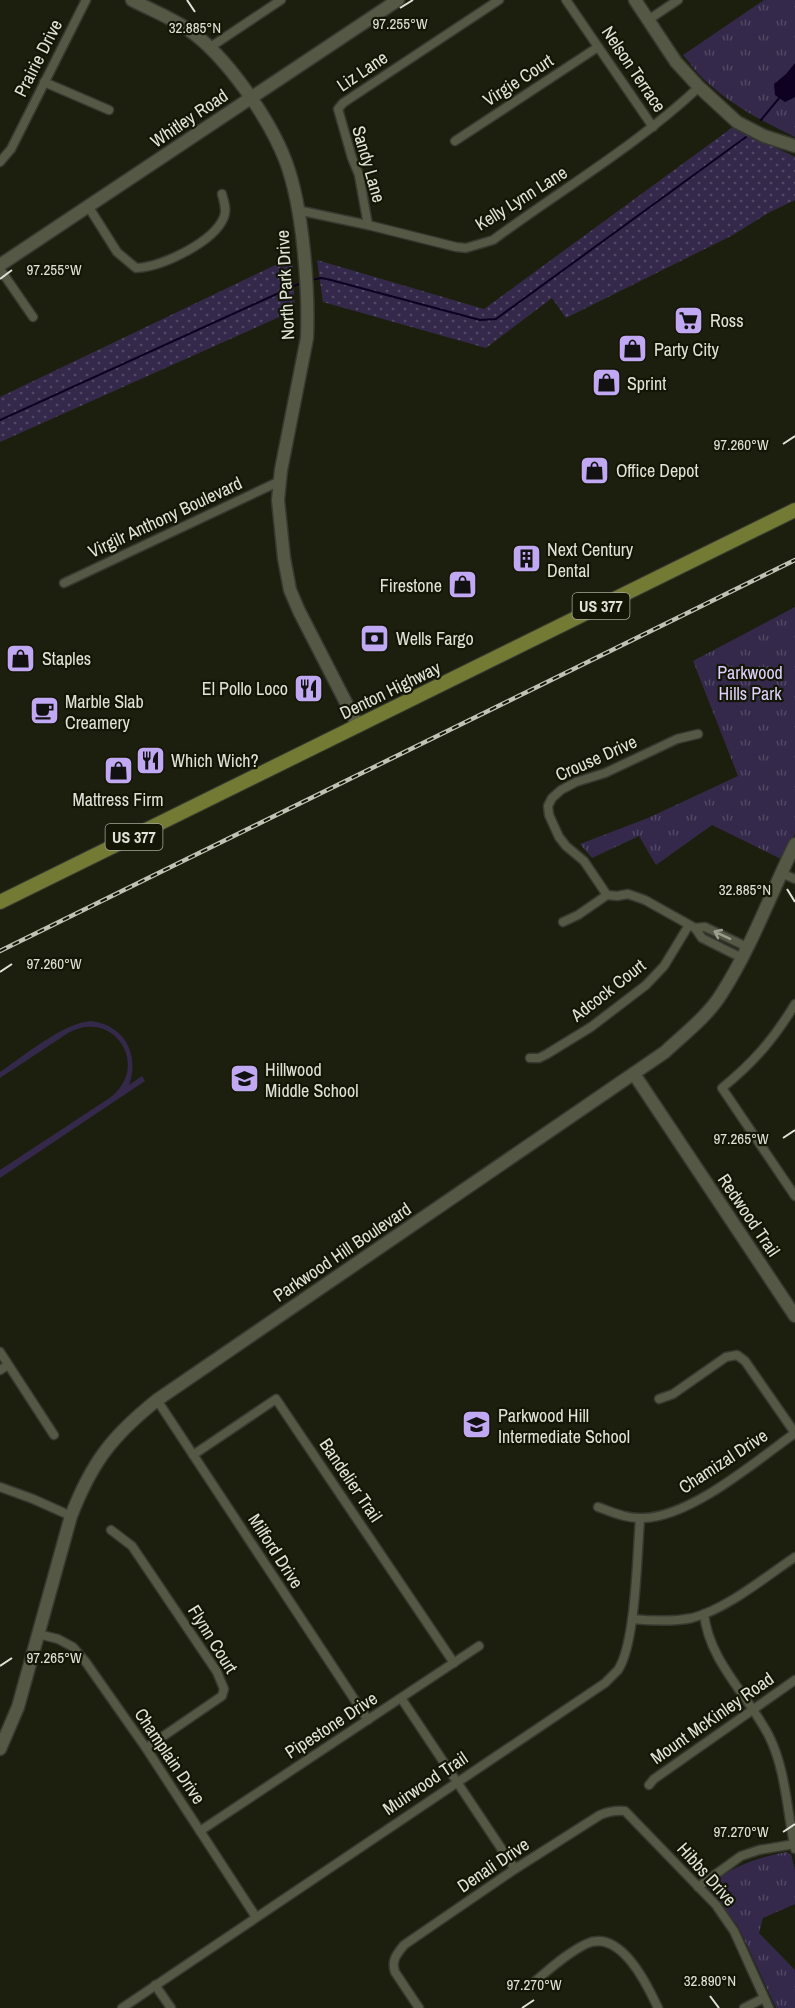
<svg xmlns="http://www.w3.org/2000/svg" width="795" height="2008" viewBox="0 0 795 2008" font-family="'Archivo Narrow',sans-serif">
  <defs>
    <pattern id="grass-dots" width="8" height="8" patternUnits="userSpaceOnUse" patternTransform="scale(1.5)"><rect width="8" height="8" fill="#34294a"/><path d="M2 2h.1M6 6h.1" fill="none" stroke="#514863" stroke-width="1.8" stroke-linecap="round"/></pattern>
    <pattern id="park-tufts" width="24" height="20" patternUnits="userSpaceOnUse" patternTransform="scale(1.5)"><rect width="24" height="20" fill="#34294a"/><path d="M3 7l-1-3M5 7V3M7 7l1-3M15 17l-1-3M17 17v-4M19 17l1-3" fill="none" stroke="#514863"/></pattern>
  </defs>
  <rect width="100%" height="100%" fill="#1d1f0e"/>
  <g fill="url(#grass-dots)">
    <polygon points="733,127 795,157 795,200 768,213 733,235 566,318 552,298 486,348 323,302 317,260 484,309"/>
    <polygon points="292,257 295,310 0,442 0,397"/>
  </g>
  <g fill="url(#park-tufts)">
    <path d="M764,0H795V137C764,122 733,106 708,83C698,75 691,64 683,55Z"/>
    <polygon points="795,607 795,834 781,859 712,825 656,865 639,836 592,858 580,844 648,818 738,776 693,661"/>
    <path d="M786,1852L791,1854L795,1870V1904L763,1918L759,1933L795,1970V2008H776L738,1926L708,1888L709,1884C737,1865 752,1859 786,1852Z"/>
  </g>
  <path fill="#34294a" d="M91,1021C124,1025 140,1054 129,1085L142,1076L145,1081L0,1178V1170L111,1097C151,1065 113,1008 68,1033L0,1078V1072C24,1056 63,1023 91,1021Z"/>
  <polygon fill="#0e0121" points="795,63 795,97 785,102 775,95 774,84 786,74"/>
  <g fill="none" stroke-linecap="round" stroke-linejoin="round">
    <g stroke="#0e0121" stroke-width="2">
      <polyline points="761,120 780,97"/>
      <polyline points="311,280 321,278 327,279 480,320 496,319 746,137"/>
      <polyline points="0,420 303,282"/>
    </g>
    <defs>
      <g id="street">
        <polyline points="566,0 653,127"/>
        <polyline points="648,20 678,0"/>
        <polyline points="209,48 281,0"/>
        <polyline points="44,82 109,110"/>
        <polyline points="455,141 598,47"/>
        <polyline points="0,162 11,149 86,0"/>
        <path d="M88,206L117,252L136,268C162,267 214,242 224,217C227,209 224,202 222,194"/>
        <path d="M297,210L368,225L456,247L466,248L493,240C562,189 636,146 699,87"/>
        <polyline points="368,225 359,175 352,158 338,109 343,103 499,0"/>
        <polyline points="0,269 33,317"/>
        <polyline points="64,583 280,481"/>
        <polyline points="781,873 795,879"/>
        <polyline points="607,895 584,861 566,846 559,837 549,815 548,806 552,798 561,790 576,782 605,773 677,739 698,734"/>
        <polyline points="563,922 578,915 607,895 617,896 628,894 645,900 695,928 702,938 742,958"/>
        <polyline points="695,928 705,927 747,947"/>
        <path d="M795,1004C774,1039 753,1063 722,1088L795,1196"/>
        <polyline points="530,1058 539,1058 547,1054 591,1027 646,985 664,966 689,925"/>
        <polyline points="0,1352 54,1435"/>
        <polyline points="0,1370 8,1365"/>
        <polyline points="659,1399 673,1394 726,1357 737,1355 745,1361 795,1433"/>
        <polyline points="157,1400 368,1720"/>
        <polyline points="193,1455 276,1399 454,1663"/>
        <polyline points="0,1487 33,1499 71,1516"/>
        <path d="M598,1507C612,1512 627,1519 643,1518C691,1517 756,1461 795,1433"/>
        <polyline points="111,1530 132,1546 217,1672 224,1689 222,1696 146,1748"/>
        <path d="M704,1614C709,1661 748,1695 769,1736C786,1770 787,1812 795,1849"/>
        <path d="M632,1619C652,1621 672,1622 692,1618C727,1609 765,1577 795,1557"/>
        <polyline points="38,1634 58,1639 73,1647 85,1661 146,1748 256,1917"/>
        <polyline points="401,1698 515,1869"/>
        <polyline points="649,1785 654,1779 795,1680"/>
        <polyline points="200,1831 479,1646"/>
        <polyline points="698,1887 741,1856 759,1850 795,1844"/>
        <path d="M534,1982C550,1969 567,1953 586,1944C620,1928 647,1984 658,2008"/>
        <polyline points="155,1985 171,2008"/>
        <path d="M122,2008L605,1683C609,1679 614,1674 618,1670C636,1643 637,1554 640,1519"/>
        <path d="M419,2008L395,1972C391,1960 397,1954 404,1945L515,1869L600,1815C609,1811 616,1810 625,1811L716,1905L734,1931L769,2008"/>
        <polyline points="744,2008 764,1998"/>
      </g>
      <g id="secondary">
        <path d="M132,0C151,10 172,18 189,30C226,56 270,119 286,162C303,208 309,288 307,338L281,470L278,500L284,558L290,590L299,611L358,726"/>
        <polyline points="635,0 676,62 699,87 737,122 764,136 795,146"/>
        <polyline points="0,265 398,0"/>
        <polyline points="634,1074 795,1316"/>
        <path d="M0,1749L18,1707L71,1516C92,1462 112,1436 157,1400L665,1052C684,1034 708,1016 722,993C752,946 771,893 795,844"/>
      </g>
      <polyline id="primary" points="0,902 795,510"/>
    </defs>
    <use href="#street" stroke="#373930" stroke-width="11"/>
    <use href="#secondary" stroke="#373930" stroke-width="15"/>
    <use href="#primary" stroke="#373930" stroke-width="16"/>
    <use href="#street" stroke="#555844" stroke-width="8"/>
    <use href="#secondary" stroke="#555844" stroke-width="12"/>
    <use href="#primary" stroke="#727a34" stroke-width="14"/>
    <defs>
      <polyline id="rail" points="0,951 795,560"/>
    </defs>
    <use href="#rail" stroke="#c0c2b6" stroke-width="4.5"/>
    <use href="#rail" stroke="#141605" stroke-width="2" stroke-dasharray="7" stroke-linecap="butt"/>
  </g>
  <defs><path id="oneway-shaft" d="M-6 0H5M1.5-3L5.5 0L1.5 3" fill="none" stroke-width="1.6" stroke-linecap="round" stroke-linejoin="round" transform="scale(1.5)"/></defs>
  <use stroke="#9b9e8e" href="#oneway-shaft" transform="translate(722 935) rotate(-155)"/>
  <path fill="none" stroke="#e1e3d8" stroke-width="2" d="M187,0L195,12M400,8L413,0M0,279L12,270M783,444L795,436M787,889L795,902M0,972L12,964M783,1138L795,1130M0,1666L12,1658M783,1832L795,1824M710,1996L719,2008M522,2008L534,2000"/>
  <defs>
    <symbol id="supermarket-square" viewBox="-11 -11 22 22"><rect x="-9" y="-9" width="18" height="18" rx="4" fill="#c0a8f3" stroke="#141605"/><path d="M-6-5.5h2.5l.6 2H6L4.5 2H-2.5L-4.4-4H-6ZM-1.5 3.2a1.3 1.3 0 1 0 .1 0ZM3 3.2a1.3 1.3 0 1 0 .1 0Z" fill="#111"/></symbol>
    <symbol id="shop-square" viewBox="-11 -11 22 22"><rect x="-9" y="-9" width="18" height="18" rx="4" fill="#c0a8f3" stroke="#141605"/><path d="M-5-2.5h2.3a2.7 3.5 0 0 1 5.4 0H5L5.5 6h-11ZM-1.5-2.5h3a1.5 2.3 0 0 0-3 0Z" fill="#111"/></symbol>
    <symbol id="building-square" viewBox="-11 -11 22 22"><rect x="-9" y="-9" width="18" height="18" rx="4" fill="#c0a8f3" stroke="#141605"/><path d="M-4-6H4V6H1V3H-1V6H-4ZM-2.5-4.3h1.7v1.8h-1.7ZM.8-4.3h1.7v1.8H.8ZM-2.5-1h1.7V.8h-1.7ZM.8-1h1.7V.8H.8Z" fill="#111"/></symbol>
    <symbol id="bank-square" viewBox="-11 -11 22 22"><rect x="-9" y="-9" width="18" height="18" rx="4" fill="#c0a8f3" stroke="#141605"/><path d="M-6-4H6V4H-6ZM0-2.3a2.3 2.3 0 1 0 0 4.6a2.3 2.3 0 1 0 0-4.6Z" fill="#111"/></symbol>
    <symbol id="restaurant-square" viewBox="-11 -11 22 22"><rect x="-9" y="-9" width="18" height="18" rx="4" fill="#c0a8f3" stroke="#141605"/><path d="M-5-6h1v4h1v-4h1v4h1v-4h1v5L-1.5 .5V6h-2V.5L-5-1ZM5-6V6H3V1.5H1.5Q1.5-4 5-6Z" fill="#111"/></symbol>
    <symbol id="cafe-square" viewBox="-11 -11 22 22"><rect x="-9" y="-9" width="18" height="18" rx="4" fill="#c0a8f3" stroke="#141605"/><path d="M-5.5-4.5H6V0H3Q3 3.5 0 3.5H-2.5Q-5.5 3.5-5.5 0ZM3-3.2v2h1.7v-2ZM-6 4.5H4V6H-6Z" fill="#111"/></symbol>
    <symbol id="school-square" viewBox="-11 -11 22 22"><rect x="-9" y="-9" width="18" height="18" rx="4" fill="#c0a8f3" stroke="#141605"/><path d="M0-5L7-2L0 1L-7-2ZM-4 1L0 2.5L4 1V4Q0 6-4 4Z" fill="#111"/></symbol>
  </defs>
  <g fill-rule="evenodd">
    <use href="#supermarket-square" x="672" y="304" width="33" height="33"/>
    <use href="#shop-square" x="616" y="332" width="33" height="33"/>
    <use href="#shop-square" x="590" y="366" width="33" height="33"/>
    <use href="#shop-square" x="578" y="454" width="33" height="33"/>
    <use href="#building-square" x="510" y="542" width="33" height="33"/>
    <use href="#shop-square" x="446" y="568" width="33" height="33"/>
    <use href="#bank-square" x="358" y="622" width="33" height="33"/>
    <use href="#shop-square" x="4" y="642" width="33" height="33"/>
    <use href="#restaurant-square" x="292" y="672" width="33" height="33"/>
    <use href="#cafe-square" x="28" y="694" width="33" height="33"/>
    <use href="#restaurant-square" x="134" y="744" width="33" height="33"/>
    <use href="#shop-square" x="102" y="754" width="33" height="33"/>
    <use href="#school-square" x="228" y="1062" width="33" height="33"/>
    <use href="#school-square" x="460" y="1408" width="33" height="33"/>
  </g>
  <g text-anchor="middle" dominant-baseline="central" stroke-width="4.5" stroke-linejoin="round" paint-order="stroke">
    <g fill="#141605" stroke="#a4a699" stroke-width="1.5">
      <rect x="572.5" y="593" width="57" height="26" rx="4.5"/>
      <rect x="105.5" y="824" width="57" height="26" rx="4.5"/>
    </g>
    <g font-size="16" font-weight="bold" fill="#e1e3d8">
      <text x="601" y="606">US 377</text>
      <text x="134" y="837">US 377</text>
    </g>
    <g font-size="18" fill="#e1e3d8" stroke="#141605">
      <text transform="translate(38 58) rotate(-63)">Prairie Drive</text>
      <text transform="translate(634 69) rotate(56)">Nelson Terrace</text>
      <text transform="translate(362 71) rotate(-34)">Liz Lane</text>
      <text transform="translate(518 80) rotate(-33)">Virgie Court</text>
      <text transform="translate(189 118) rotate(-34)">Whitley Road</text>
      <text transform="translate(369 164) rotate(74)">Sandy Lane</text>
      <text transform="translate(521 198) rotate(-32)">Kelly Lynn Lane</text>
      <text transform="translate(285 285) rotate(-93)">North Park Drive</text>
      <text transform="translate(165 517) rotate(-25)">Virgilr Anthony Boulevard</text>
      <text transform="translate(390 690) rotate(-26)">Denton Highway</text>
      <text transform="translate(596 758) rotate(-24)">Crouse Drive</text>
      <text transform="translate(608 990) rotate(-38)">Adcock Court</text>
      <text transform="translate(749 1215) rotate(56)">Redwood Trail</text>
      <text transform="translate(342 1252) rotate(-34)">Parkwood Hill Boulevard</text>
      <text transform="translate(723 1461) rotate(-33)">Chamizal Drive</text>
      <text transform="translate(351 1480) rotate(56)">Bandelier Trail</text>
      <text transform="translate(276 1551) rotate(57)">Milford Drive</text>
      <text transform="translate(213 1639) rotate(58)">Flynn Court</text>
      <text transform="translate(712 1718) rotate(-35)">Mount McKinley Road</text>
      <text transform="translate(331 1725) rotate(-33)">Pipestone Drive</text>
      <text transform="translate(170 1756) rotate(56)">Champlain Drive</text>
      <text transform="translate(425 1783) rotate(-34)">Muirwood Trail</text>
      <text transform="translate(493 1865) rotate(-34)">Denali Drive</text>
      <text transform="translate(707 1874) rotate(48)">Hibbs Drive</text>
    </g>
    <g font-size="18" fill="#e1e3d8" stroke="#141605" text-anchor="start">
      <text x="710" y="320">Ross</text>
      <text x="654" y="349">Party City</text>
      <text x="627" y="383">Sprint</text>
      <text x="616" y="470">Office Depot</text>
      <text x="547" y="549">Next Century<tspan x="547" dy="21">Dental</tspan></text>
      <text x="442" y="585" text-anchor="end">Firestone</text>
      <text x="396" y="638">Wells Fargo</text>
      <text x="42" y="658">Staples</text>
      <text x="288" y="688" text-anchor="end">El Pollo Loco</text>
      <text x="65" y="701">Marble Slab<tspan x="65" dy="21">Creamery</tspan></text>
      <text x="171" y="760">Which Wich?</text>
      <text x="118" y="799" text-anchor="middle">Mattress Firm</text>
      <text x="265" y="1069">Hillwood<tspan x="265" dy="21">Middle School</tspan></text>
      <text x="498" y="1415">Parkwood Hill<tspan x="498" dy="21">Intermediate School</tspan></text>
    </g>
    <g font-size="18" fill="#ded1fd" stroke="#141605">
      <text x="750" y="672">Parkwood<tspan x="750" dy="21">Hills Park</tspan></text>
    </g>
  </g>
  <g font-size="15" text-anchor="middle" fill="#e1e3d8" stroke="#141605" stroke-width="4.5" stroke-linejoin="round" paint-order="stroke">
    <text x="400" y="29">97.255°W</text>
    <text x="195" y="33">32.885°N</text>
    <text x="54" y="275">97.255°W</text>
    <text x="741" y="450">97.260°W</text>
    <text x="745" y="895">32.885°N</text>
    <text x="54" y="969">97.260°W</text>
    <text x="741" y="1144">97.265°W</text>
    <text x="54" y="1663">97.265°W</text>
    <text x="741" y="1837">97.270°W</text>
    <text x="710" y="1986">32.890°N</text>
    <text x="534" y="1990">97.270°W</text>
  </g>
</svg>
